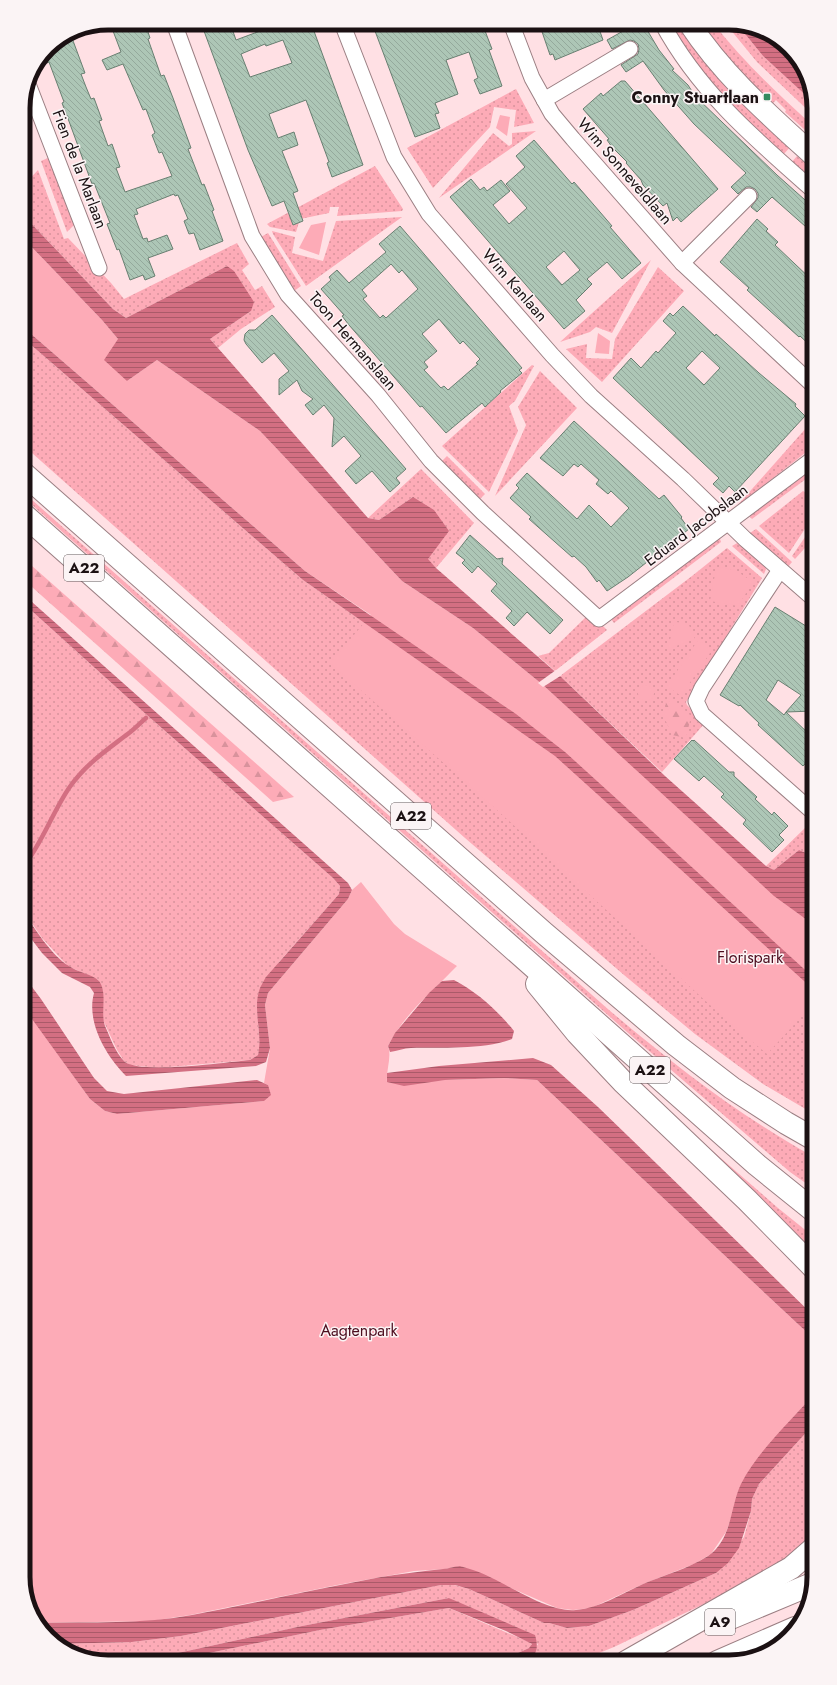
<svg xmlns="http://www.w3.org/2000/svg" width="837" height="1685" viewBox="0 0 837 1685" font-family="Jost,sans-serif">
  <defs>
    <pattern id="grass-dots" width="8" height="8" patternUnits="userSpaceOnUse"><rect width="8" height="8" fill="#fdabb7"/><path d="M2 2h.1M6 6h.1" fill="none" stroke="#d8929c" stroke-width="1.8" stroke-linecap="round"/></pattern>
    <pattern id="forest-firs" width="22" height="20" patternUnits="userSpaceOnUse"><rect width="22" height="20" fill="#fdabb7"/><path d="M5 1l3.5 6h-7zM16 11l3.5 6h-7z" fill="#d8929c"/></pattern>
    <pattern id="water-rules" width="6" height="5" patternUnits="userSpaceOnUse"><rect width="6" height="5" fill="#d36f82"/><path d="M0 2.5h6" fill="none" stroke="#aa5a69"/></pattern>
    <pattern id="building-back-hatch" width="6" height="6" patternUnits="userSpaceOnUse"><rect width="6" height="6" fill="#adc6b6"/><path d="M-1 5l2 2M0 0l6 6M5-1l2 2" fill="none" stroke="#94a99c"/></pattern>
  </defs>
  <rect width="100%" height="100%" fill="#ffe0e4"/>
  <g fill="url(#grass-dots)">
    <polygon points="667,23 679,23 792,145 783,155 745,120 703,75"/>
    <path d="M703,23H713C744,62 775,91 811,124L805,130L785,112L786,110L776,100L773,103L766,96L764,99C741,75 720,51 703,23Z"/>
    <polygon points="725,23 737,24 763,56 813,102 814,116 757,62"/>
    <polygon points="516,89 534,123 514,127 516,110 494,107 490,127 433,188 407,148"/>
    <polygon points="536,131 439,198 493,133 509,146 512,144 512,133"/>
    <polygon points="797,156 814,171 814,183 791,163"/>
    <polygon points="48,158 74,225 67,232 41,161"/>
    <polygon points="375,166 403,209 402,211 337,216 339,207 330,207 329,213 300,219 296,232 270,227 267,224"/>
    <polygon points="38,170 64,239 68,238 111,283 124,299 237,243 249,264 242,270 255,290 262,286 275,307 241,329 218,348 210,339 251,311 227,266 126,318 113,309 23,215 23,186"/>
    <polygon points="402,217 306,286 273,234 272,231 295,237 292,253 323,261 336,221"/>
    <polygon points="268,233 301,286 294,291 261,237"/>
    <polygon points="651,260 612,333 596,327 590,332 560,342"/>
    <polygon points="658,267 684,291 602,382 566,349 587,344 586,358 612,359 615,339"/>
    <polygon points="23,338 303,580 423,663 814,990 814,1114 763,1084 695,1034 624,975 465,838 23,445"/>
    <polygon points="532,365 534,366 515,401 509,406 518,431 489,492 442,446"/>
    <polygon points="540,371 577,408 495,496 526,425 518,407"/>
    <polygon points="814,419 814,446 736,507"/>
    <polygon points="447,456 485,494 479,500 441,462"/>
    <polygon points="814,467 814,473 752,519 749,516"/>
    <polygon points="421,469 474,523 436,568 427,559 413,497 379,520 368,518"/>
    <polygon points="803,491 814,497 814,515 789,553 759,526"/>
    <path d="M23,492L609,1010C674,1065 740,1116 814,1157V1189L790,1172L627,1032L23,497Z"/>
    <polygon points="814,524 814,538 795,559 792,556"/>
    <polygon points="756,529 792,562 787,568 750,533"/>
    <polygon points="718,537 720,539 721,542 614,623 611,619"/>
    <polygon points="739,542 765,564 766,569 764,574 732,546"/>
    <polygon points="727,548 762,578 686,702 687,705 705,723 662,772 560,676 692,576"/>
    <polygon points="23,603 148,716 333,878 340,886 339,894 279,962 257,1007 260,1048 258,1055 250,1060 158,1068 130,1065 124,1061 117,1050 103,1020 103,991 98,980 68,966 63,961 42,938 23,910"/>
    <polygon points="587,616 599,622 607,630 555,671 538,656 549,653"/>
    <polygon points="806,827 812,831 810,835 814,838 814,858 811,855 799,850 774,870 766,866"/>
    <polygon points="668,1112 778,1208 814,1237 814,1257"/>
    <polygon points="814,1424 814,1534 785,1560 754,1580 614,1647 577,1662 522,1662 529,1659 538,1644 449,1598 302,1626 155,1658 92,1658 60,1648 57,1644 132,1642 181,1636 441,1585 454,1585 469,1589 544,1623 549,1623 567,1628 589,1626 633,1610 716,1573 744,1537 751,1511 752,1499 759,1484"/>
    <polygon points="449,1608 529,1642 532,1645 529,1648 498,1662 166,1662 320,1630"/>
  </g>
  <g fill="url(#forest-firs)">
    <polygon points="23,558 294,797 273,802 23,579"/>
    <polygon points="674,700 691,716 686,738 672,735 664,717 666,702"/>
  </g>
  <g fill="#fdabb7">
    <polygon points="500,115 510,117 507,136 496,128"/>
    <polygon points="326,222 319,255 299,248 311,225"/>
    <polygon points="23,238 102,320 118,339 127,381 157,360 260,431 402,581 473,628 543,685 814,925 814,1003 767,1054 722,1016 497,810 330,663 371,615 305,571 23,327"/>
    <polygon points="598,333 610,341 609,354 595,353"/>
    <polygon points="719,567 735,570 753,582 738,606 710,601 716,569"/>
    <polygon points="674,622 688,623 695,639 668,649"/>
    <polygon points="698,640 712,650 681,696 667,686"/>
    <circle cx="646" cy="693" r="8"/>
    <path d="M361,882L394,924L405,934L457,966C433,991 404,1014 388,1046C392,1057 386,1070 387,1082L504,1078L537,1080L814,1339V1394L767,1447L751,1469L736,1500L733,1513L726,1532L711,1554L694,1564L643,1584L591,1608L573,1610L557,1608L460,1566L445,1569L414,1571L337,1585L190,1615L151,1621L40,1623L29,1610L23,1577V1005L90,1099L105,1111L117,1114L264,1101L268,1085L264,1083L270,1048L265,1005L268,993L348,899L352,890Z"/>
  </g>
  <g fill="url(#water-rules)">
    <polygon points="737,24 781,40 808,75 813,102 763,56"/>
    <polygon points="23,215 113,309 126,318 227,266 234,271 254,302 251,311 210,339 368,518 379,520 413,497 434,510 449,531 428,559 436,568 559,675 665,776 766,866 774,870 799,850 811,855 814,858 814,925 774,896 543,685 473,628 402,581 260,431 157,360 127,381 104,360 118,339 102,320 23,238"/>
    <polygon points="23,327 305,571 516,714 565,752 814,978 814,990 555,756 303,580 23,338"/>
    <path d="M23,594L348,883L352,890L348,899L268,993L265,1005L270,1048L266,1062L256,1066L126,1076C106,1056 86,1022 94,993L90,987L62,973L42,953L23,928V910C33,927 52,956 69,966C77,972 92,974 99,981C108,993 100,1012 105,1026C110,1037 115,1052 124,1061C137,1075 228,1062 250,1060L258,1055C263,1034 252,1009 260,988C262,984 264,980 266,977L339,894L340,886L333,878L148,716L23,603Z"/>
    <polygon points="23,975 41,999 94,1078 107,1091 124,1094 257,1080 268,1085 271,1095 264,1101 117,1114 105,1111 90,1099 32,1019 23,1005"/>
    <path d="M454,980C477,992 498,1011 514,1031L512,1039C484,1050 441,1047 411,1048C404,1048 397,1051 390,1052L388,1046L395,1033L429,993L442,981Z"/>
    <polygon points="533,1058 551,1065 598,1107 814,1316 814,1339 537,1080 504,1078 445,1080 404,1086 387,1082 387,1073 439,1066"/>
    <path d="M814,1394V1424L759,1484L752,1499L751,1511L739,1548L728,1563L716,1573L633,1610L589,1626L567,1628L549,1623H544L469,1589L455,1585H441L181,1636L132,1642L57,1644L40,1623C91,1622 143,1624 192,1615C255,1603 317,1589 381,1577C401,1574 422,1571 443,1569C448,1569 455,1566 460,1566C464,1567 469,1569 473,1570C504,1580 544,1613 576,1610C600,1608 621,1594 643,1584C664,1575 688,1569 708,1556C732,1540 730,1507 741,1484C757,1452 790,1422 814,1394Z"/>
    <path d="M449,1598L535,1635C544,1664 518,1662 498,1662L529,1648L532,1644L506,1631L449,1608L320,1630L166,1662H102L92,1658H155L302,1626Z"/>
  </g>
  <polygon fill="#ffe0e4" points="556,670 562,675 543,687 538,683"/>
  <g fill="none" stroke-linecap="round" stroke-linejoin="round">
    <path stroke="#d36f82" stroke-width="4.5" d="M23,867C42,844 52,813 69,788C85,765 104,752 125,736C133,731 139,724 146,718"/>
  </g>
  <g fill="url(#building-back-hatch)" stroke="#687f71" fill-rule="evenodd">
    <polygon points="110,23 145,23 150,38 148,39 161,76 164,75 173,98 191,148 188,149 202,185 204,184 214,210 212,211 223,241 200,250 194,233 189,234 184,221 188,219 178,195 175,196 174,194 136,209 138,214 134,215 143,239 147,238 148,242 167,235 173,249 148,258 155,276 145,280 143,275 130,280 119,249 117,250 107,224 110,223 94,183 92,184 70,124 62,103 64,102 49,62 47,63 44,54 48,48 63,38 64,41 72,38 85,73 81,74 86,87 91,99 94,98 102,120 99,121 108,146 112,144 120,167 116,168 125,192 172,176 162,152 159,153 152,135 155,133 146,109 143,110 123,64 107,70 102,60 121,52"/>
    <path d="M204,23H230L236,40L260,31L257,23H311L363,165L332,177L327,163L329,162L306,100L269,114L278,138L294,132L298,145L282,151L298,191L293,193L303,221L293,225L284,201L272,206L248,150L204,31L206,30ZM283,40L292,63L250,77L241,54L265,44L266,46Z"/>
    <polygon points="390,23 482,23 492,49 489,50 502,86 480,94 474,80 478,78 469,52 446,60 458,94 435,103 439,113 435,114 440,128 415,137 375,31 391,26"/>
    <polygon points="539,23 597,23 603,40 555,60 553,54 550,55"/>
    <polygon points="621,23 643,23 659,50 674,69 672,70 688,85 695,96 777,175 814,208 814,234 772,197 757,212 751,207 758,198 758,193 755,189 751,187 746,187 738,194 731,187 746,173 694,124 664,90 643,61 626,72 621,65 638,54 639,49 638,44 634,41 630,40 612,49 607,40 625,30"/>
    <polygon points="621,81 625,81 718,189 681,222 677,217 673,221 667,203 663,206 643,185 641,180 626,163 627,162 612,147 607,140 609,139 583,109 601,93 603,96"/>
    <path d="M534,140L572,184L574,182L600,212L612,226L610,227L641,263L622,279L607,262L587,279L592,284L576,300L585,311L564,329L450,197L471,179L480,190L484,187L487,191L501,180L510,191L493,205L509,224L527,208L506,184L525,167L516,156ZM564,251L580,270L562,285L546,267Z"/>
    <polygon points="757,219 768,229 766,231 778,242 775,245 814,282 814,349 800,336 799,337 769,310 747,290 749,288 720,262"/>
    <path d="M400,226L522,368L519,370L522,373L500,391L501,392L485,407L482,403L446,433L422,406L420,407L349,325L342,316L344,315L321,289L331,280L329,277L337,270L349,283L386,252L379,244ZM391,264L399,273L402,270L418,289L386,318L383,315L380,318L363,299L367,296L362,290ZM439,319L460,344L463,341L480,359L476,363L478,364L448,390L444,386L441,388L424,370L428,367L424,362L437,351L422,334Z"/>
    <path d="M683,306L715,336L716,334L759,373L796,404L795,406L805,416L735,492L729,486L723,493L713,484L719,478L613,378L631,358L641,368L656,351L658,353L676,333L663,321L670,313L673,316ZM702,351L720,368L704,385L686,368Z"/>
    <polygon points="272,315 406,469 396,478 400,483 390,492 372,471 356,484 345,471 361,456 344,436 332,447 334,418 324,405 313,415 305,405 313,399 302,391 297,380 279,395 279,379 289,371 274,353 262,363 246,344 244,340 245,334 249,330 255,330"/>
    <polygon points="574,421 659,499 664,495 682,517 681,518 689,529 628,577 607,591 599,580 597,582 586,567 574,556 572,557 529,519 531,517 510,498 519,488 516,485 527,473 577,519 589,505 611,527 629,508 611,491 608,494 596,484 599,480 581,464 578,467 574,464 563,476 540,458"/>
    <polygon points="470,535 497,559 503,558 502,564 563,620 550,634 527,612 514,626 506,618 512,611 491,591 497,584 478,566 472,573 462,563 465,560 456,553"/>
    <polygon points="775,607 814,631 814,711 786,712 801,695 778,680 766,700 784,715 786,712 811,736 808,740 814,746 814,754 803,766 758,725 759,723 740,705 739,706 720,695"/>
    <polygon points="692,740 693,741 694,740 729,772 734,772 734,776 757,797 755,799 772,815 774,812 788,826 779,835 784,840 772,852 743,824 746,820 721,797 724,794 704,776 699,781 674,759"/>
  </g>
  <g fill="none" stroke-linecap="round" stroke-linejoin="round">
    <defs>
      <g id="street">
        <polyline points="174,23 252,236 288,295 378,395 431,461 483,513 599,619 814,458"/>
        <polyline points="342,23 394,157 429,214 552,355 591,396 683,479 745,539 814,599"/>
        <polyline points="511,23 532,78 552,114 573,139 682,263 814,386"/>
        <path d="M662,23C699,92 756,140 814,191"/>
        <polyline points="28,84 99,268"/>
        <polyline points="544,100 630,49"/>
        <polyline points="682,263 749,196"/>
        <polyline points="780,570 702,688 696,701 702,714 814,813"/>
      </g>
      <path id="secondary" d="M689,23C723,75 769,115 814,156"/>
      <g id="highway">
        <polyline points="23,473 544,933 676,1045 732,1088 786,1123 814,1139"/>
        <polyline points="23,514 757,1165 814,1211"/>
        <polyline points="537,984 577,1033 623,1082 747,1200 814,1268"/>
        <polyline points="721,1622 812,1584"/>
        <polyline points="626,1662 791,1568 814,1548"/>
        <polyline points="717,1662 795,1628"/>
      </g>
    </defs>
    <use href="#street" stroke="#9b7f83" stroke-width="17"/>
    <use href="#secondary" stroke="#9b7f83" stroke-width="23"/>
    <use href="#highway" stroke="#9b7f83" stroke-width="24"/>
    <use href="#street" stroke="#fff" stroke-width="15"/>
    <use href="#secondary" stroke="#fff" stroke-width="21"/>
    <use href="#highway" stroke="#fff" stroke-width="22"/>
  </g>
  <rect fill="#338b60" stroke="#fbf4f5" stroke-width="1.5" x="763" y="93" width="8" height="8" rx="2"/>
  <g text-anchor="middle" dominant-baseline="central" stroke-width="3" stroke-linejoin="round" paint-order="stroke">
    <g fill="#fbf4f5" stroke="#5e5557" stroke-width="1">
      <rect x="64" y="555" width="40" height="26" rx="3"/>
      <rect x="391" y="803" width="40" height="26" rx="3"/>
      <rect x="630" y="1057" width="40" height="26" rx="3"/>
      <rect x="705" y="1609" width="30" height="26" rx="3"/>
    </g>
    <g font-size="15" font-weight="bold" fill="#1b1113">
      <text x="84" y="568">A22</text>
      <text x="411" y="816">A22</text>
      <text x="650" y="1070">A22</text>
      <text x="720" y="1622">A9</text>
    </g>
    <g font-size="16" font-weight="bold" fill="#1b1113" stroke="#fbf4f5" text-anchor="end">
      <text x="759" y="97">Conny Stuartlaan</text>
    </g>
    <g font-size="16" fill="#1b1113" stroke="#fbf4f5">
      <text transform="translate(80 169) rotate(69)">Fien de la Marlaan</text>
      <text transform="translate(625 171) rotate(49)">Wim Sonneveldlaan</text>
      <text transform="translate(515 285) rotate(49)">Wim Kanlaan</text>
      <text transform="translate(353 341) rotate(49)">Toon Hermanslaan</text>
      <text transform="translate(696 525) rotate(-37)">Eduard Jacobslaan</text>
    </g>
    <g font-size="16" fill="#4d0d1f" stroke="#fbf4f5">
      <text x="750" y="957">Florispark</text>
      <text x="359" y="1330">Aagtenpark</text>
    </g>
  </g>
  <path d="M0 0H837V1685H0ZM108 30H729A78 78 0 0 1 807 108V1577A78 78 0 0 1 729 1655H108A78 78 0 0 1 30 1577V108A78 78 0 0 1 108 30Z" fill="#fbf4f5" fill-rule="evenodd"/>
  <path fill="none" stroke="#1b1113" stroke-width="5" d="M108 30H729A78 78 0 0 1 807 108V1577A78 78 0 0 1 729 1655H108A78 78 0 0 1 30 1577V108A78 78 0 0 1 108 30Z"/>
</svg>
